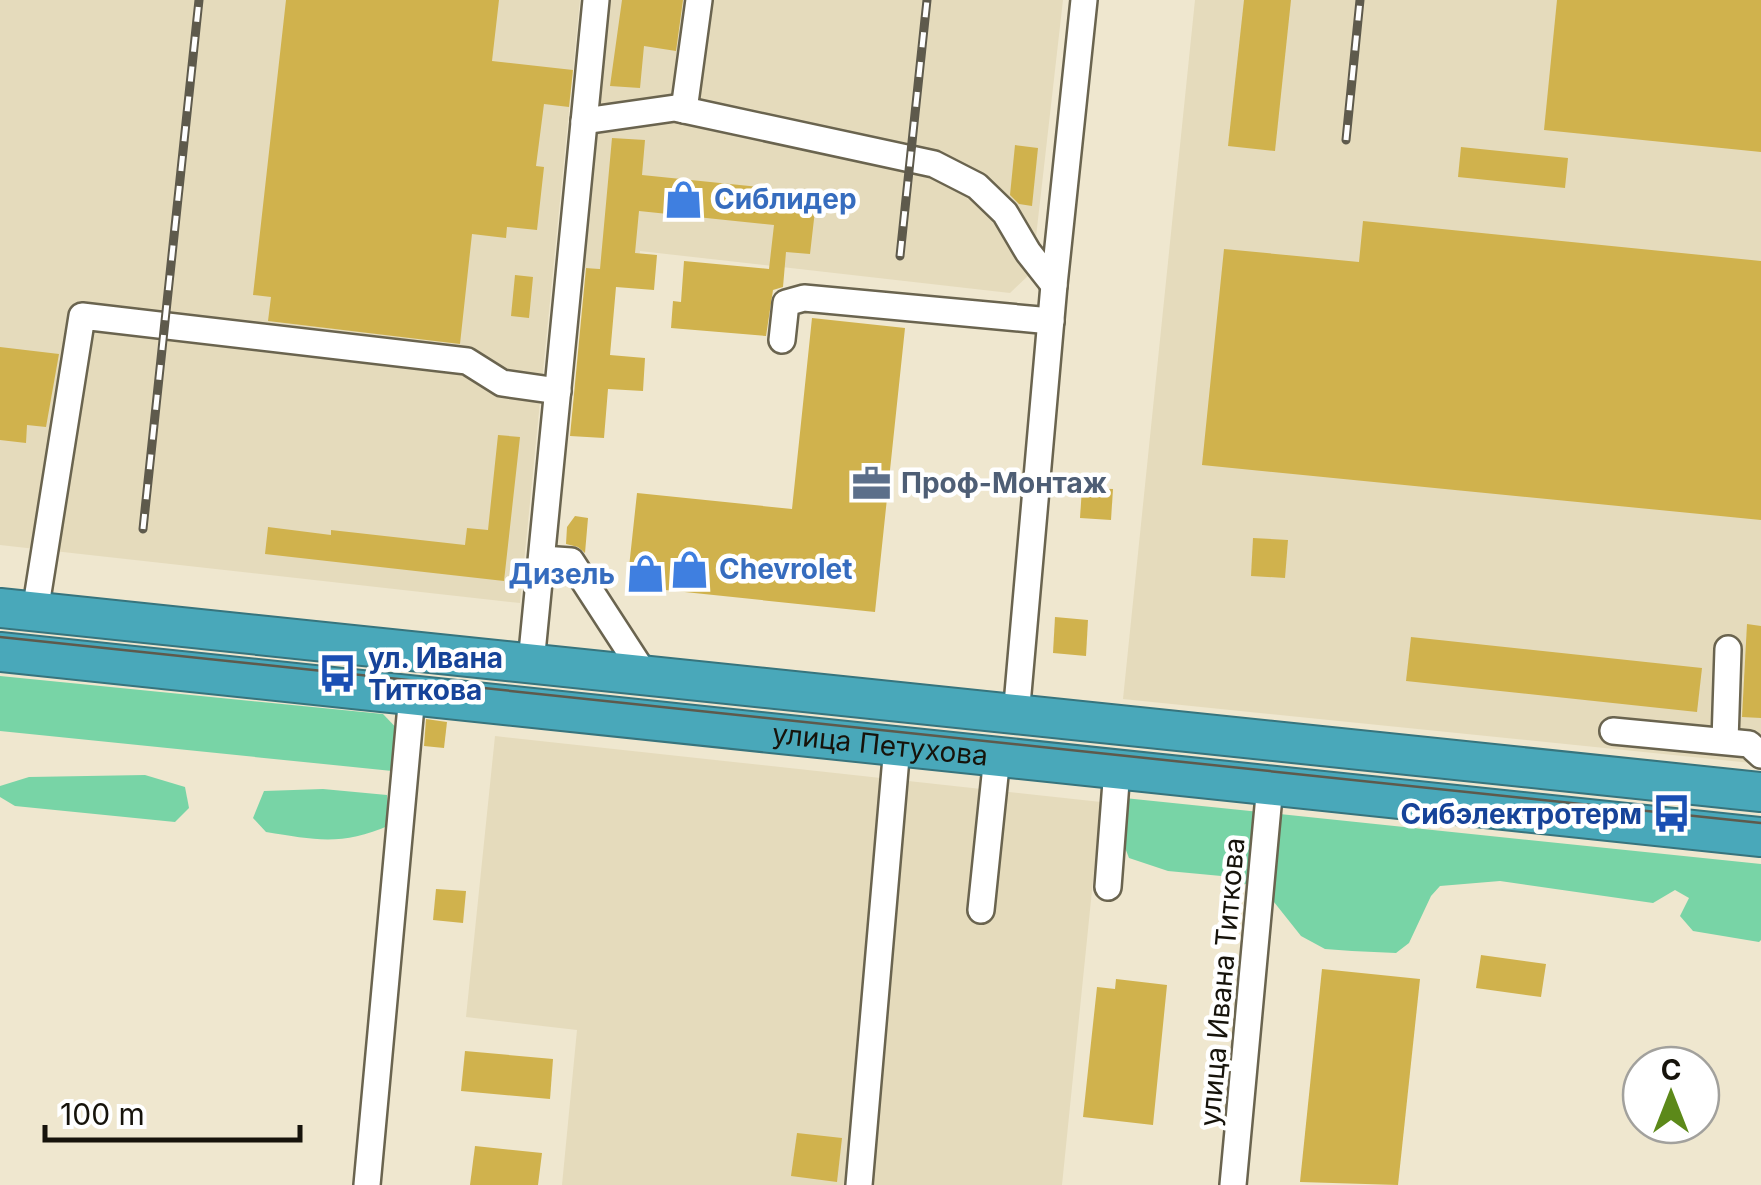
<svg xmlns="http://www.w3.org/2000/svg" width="1761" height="1185" viewBox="0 0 1761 1185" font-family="Inter,sans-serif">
  <rect width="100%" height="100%" fill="#efe7cf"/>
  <g fill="#e5dbbc">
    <polygon points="0,0 580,0 520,603 0,545"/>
    <polygon points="610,0 1063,0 1032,272 1010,293 640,251 638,271 584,268"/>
    <polygon points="1195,0 1761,0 1761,764 1123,699"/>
    <polygon points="495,736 1101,802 1062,1185 562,1185 577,1030 466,1017"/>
  </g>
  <g fill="#78d4a6">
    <polygon points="0,676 383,714 405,737 402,772 0,731"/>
    <polygon points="145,775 185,787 189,808 175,822 15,806 0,797 0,786 29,777"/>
    <path d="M323,789L387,795L390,825C342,846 316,840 266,832L253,818L264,791Z"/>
    <polygon points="1105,796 1761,864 1761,940 1759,942 1693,931 1680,916 1689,898 1675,890 1653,903 1500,881 1440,886 1431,896 1409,943 1396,953 1352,951 1325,949 1301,936 1270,897 1232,877 1168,871 1129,858"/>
  </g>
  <g fill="#d0b24d">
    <polygon points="286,0 499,0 492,61 573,70 569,107 544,104 536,166 544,167 537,230 507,227 506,238 472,234 460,344 268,321 271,297 253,295"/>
    <polygon points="622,0 683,0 676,51 644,46 640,88 610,86"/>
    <polygon points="1244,0 1291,0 1275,151 1228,146"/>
    <polygon points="1557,0 1761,0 1761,152 1544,130"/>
    <polygon points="612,138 645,140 642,175 817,193 810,254 786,252 783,287 773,290 766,336 671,328 673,301 681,302 684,261 769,269 774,225 639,211 635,253 657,255 654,290 616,287 610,355 645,358 643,391 608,389 604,438 570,436 586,268 600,269"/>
    <polygon points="1015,145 1038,148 1032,206 1019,204 1010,195"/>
    <polygon points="1461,147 1568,158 1565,188 1458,177"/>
    <polygon points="1363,221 1761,261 1761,520 1202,465 1224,249 1359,262"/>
    <polygon points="515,275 533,277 529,318 511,316"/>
    <polygon points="812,318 905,328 875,612 627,586 637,493 792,509"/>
    <polygon points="0,347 59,354 46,427 27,425 26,443 0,440"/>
    <polygon points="498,435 520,437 504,581 265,554 268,527 331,535 331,530 465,545 467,528 488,530"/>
    <polygon points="1082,488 1113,489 1111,520 1080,518"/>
    <polygon points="575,516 588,518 585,553 578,547 566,544 567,527"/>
    <polygon points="1253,538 1288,540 1285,578 1251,576"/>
    <polygon points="1055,617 1088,620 1086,656 1053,653"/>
    <polygon points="1747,624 1761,626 1761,718 1742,717"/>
    <polygon points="1411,637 1702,668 1697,712 1406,681"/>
    <polygon points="426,719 447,722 444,748 424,746"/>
    <polygon points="436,889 466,891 463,923 433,920"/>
    <polygon points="1481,955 1546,964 1541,997 1476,988"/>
    <polygon points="1322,969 1420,979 1398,1185 1300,1182"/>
    <polygon points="1116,979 1167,985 1153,1125 1083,1117 1097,987 1115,989"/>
    <polygon points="465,1051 553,1059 550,1099 461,1091"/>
    <polygon points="797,1133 842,1138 837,1182 791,1176"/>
    <polygon points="475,1146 542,1153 538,1185 470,1185"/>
  </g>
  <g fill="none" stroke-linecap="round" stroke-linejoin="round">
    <defs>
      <g id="minor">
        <polyline points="684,110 699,0"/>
        <polyline points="584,121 675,108 934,164 977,186 1005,213 1028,252 1054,285"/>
        <polyline points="782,340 786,303 804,298 1051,321"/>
        <polyline points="542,559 571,561 645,675"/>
        <polyline points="35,612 82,316 467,361 502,383 558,391"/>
        <polyline points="531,663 596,0"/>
        <polyline points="1016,716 1054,285 1084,0"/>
        <polyline points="1613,731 1749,744 1761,755"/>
        <polyline points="1725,741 1728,649"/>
        <polyline points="1108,887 1117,769"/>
        <polyline points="981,910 997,756"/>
        <polyline points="367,1185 412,695"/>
        <polyline points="859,1185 897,746"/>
        <polyline points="1233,1185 1270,785"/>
      </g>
      <g id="highway">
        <polyline points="0,608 1761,792"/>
        <path id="s1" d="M0,652L1761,837"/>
      </g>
    </defs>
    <use href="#minor" stroke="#6a644f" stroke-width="30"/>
    <use href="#highway" stroke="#37747d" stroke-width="42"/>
    <use href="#minor" stroke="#fff" stroke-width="25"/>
    <use href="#highway" stroke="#49a8ba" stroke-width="38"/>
    <polyline stroke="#5e5a4c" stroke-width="2.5" points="0,637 1761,823"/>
    <defs>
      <g id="rail">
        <polyline points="1346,140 1360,0"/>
        <polyline points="900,256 927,0"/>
        <polyline points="143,529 199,0"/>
      </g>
    </defs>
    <use href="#rail" stroke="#5e5a4c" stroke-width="9"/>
    <use href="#rail" stroke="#fff" stroke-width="5" stroke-dasharray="15" stroke-linecap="butt"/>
  </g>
  <defs>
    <symbol id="shop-bare" viewBox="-9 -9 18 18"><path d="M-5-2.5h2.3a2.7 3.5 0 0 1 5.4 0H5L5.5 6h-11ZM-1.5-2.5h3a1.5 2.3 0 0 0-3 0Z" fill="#3f7fe0" stroke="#fff" stroke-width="2.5" paint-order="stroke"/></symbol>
    <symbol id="office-bare" viewBox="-9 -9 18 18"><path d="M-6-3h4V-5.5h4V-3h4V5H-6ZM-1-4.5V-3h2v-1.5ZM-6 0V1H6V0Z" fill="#5c6f8a" stroke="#fff" stroke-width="2.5" paint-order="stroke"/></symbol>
    <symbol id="bus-bare" viewBox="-9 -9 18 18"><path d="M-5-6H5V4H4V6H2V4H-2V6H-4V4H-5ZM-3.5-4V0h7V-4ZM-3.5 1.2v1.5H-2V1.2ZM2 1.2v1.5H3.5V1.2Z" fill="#1a4fb4" stroke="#fff" stroke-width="2.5" paint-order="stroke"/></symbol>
  </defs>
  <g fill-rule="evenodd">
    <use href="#shop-bare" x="656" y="172" width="55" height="55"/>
    <use href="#office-bare" x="844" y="456" width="55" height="55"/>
    <use href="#shop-bare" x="662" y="542" width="55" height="55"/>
    <use href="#shop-bare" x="618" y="546" width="55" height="55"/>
    <use href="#bus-bare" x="310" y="646" width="55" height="55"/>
    <use href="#bus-bare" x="1644" y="786" width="55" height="55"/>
  </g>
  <g text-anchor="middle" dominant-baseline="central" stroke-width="9" stroke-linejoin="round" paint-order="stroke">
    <g font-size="28" font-weight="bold" fill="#366cbe" stroke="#fff" text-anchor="start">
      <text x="714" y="199">Сиблидер</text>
      <text x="719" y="569">Chevrolet</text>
      <text x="615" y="574" text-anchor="end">Дизель</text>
    </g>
    <g font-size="28" font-weight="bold" fill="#4e5e75" stroke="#fff" text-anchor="start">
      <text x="901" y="483">Проф-Монтаж</text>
    </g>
    <g font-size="28" font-weight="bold" fill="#164399" stroke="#fff" text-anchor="start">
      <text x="368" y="658">ул. Ивана<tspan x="368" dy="32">Титкова</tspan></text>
      <text x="1642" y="814" text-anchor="end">Сибэлектротерм</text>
    </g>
    <g font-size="28" fill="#16130b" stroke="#fff">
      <text stroke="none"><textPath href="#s1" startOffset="885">улица Петухова</textPath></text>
      <text transform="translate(1222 982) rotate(-85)">улица Ивана Титкова</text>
    </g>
  </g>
  <g transform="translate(1671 1095)"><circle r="48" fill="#ffffff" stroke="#a2a19d" stroke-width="2.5"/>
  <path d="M0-8L18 38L0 25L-18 38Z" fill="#5c8919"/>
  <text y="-15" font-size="28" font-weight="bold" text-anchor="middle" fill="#16130b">С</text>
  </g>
  <path d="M45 1125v15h255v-15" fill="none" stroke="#16130b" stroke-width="5"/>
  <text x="60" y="1125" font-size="30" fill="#16130b" stroke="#ffffff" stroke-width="8" paint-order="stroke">100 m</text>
</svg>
